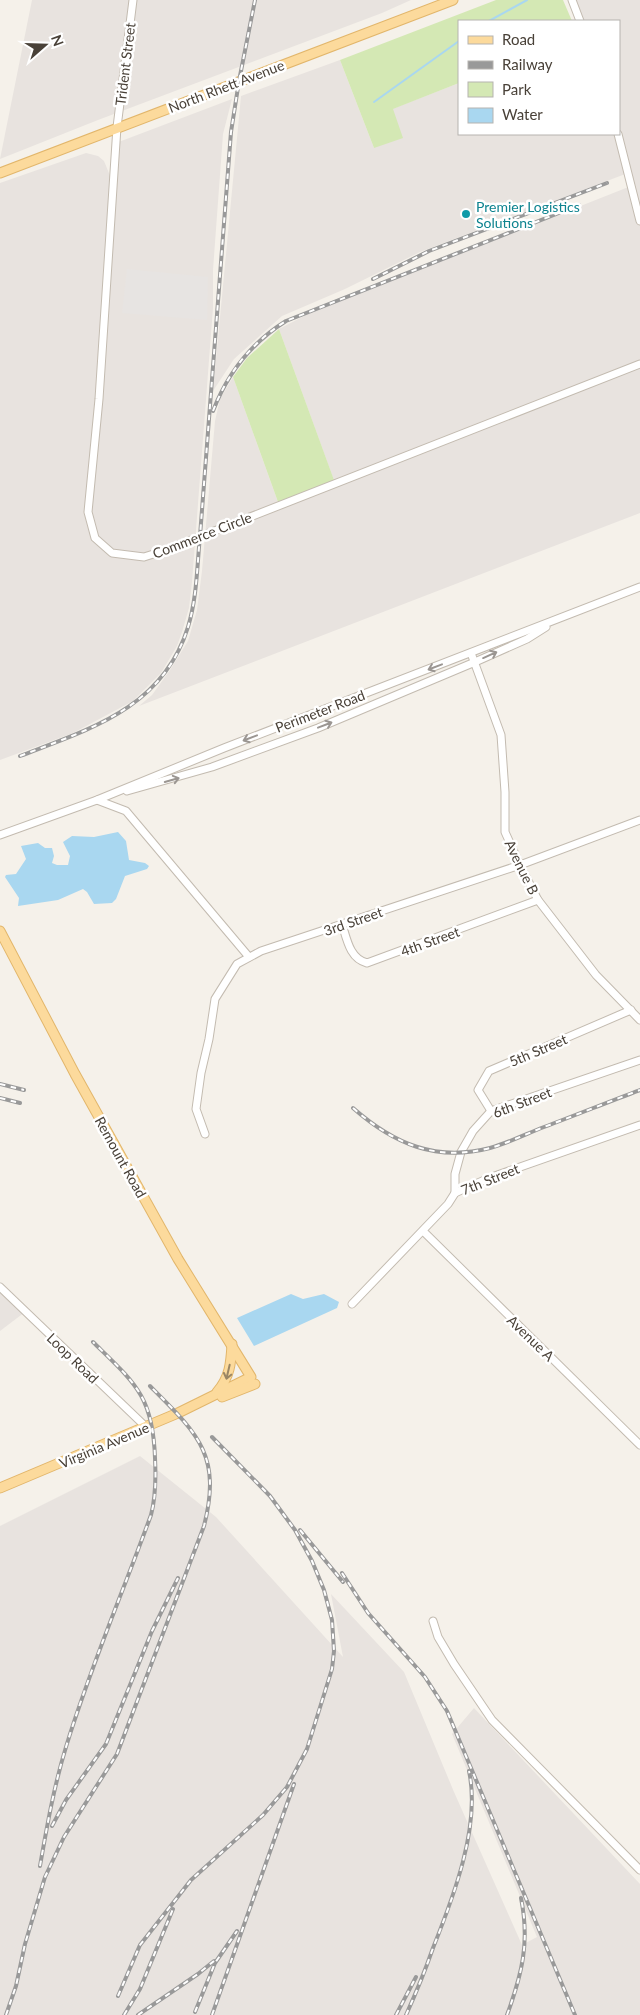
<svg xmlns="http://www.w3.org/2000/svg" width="640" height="2015" viewBox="0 0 640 2015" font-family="Lato,sans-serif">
  <rect width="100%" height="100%" fill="#f5f1ea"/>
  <g fill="#e8e3df">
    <polygon points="32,0 411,0 382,13 98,120 0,159"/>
    <polygon points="572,0 640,0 640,513 139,706 152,695 170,670 188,641 197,610 202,571 215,421 220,399 233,377 279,505 335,483 279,329 308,314 631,186 628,173 420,252 345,289 282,316 234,359 213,391 241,96 340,60 374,148 392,109 459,83 459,134 619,134 619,21 580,21"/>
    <polygon points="232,99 223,134 213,270 213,308 192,582 189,608 182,632 177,646 161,673 133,701 73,733 0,760 0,183 86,153 98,156 104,161 113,183 116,143"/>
    <polygon points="0,1287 25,1312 0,1331"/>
    <polygon points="140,1456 216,1517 343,1657 331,1594 404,1672 454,1792 522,1945 537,1937 452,1734 474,1708 640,1884 640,2015 0,2015 0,1526"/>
  </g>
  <g fill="#d4e8b4">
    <polygon points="496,0 563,0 572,21 459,21 459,83 393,109 403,138 374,148 340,60"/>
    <polygon points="279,329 334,480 278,502 233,377 247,358"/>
  </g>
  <polygon fill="#e7e4e2" points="127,269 208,277 207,320 122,313"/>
  <g fill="#a9d7f0">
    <polygon points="118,832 126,841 129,860 145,863 149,866 147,869 125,876 116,899 112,903 94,904 87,892 83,889 58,900 18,906 19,898 5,877 6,875 16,874 26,859 21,846 38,843 45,848 52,848 54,856 52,863 57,865 68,865 70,856 63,842 72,836 94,837"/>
    <polygon points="291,1294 303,1299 324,1294 339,1302 337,1308 254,1346 237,1318"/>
  </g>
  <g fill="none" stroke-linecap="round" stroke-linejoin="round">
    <g stroke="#a9d7f0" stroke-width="2">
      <polyline points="489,21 527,0"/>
      <polyline points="374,102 459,41"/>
    </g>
    <defs>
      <g id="minor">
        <polyline points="133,0 117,127 99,399 88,512 95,538 112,553 144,557 166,550 640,364"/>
        <polyline points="572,0 580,21"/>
        <polyline points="618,134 640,221"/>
        <polyline points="471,653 501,735 505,792 505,832 520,865 538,900 596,975 640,1020"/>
        <polyline points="127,791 212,767 318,728 475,662 527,639 546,627"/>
        <polyline points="97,800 126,811 249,957"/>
        <polyline points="0,835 97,800 224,748 640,587"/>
        <path d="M342,924C347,940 350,959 367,963L538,900"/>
        <polyline points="491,1111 478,1090 489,1071 631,1010"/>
        <polyline points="205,1134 196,1109 201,1073 209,1039 215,999 237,964 261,951 520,865 640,820"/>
        <polyline points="455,1193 455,1174 461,1152 473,1131 491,1111 640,1060"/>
        <polyline points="423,1231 640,1445"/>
        <polyline points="0,1287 146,1427"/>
        <polyline points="352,1304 448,1204 455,1193 489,1178 640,1125"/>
        <polyline points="433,1621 438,1637 454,1664 492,1720 640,1870"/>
      </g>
      <g id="major">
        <polyline points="0,173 453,0"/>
        <polyline points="0,931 75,1074 178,1259 251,1377 178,1413 0,1488"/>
        <path d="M217,1392C230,1377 231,1363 232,1344"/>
        <polyline points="222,1397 255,1384"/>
      </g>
    </defs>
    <use href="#minor" stroke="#c3bbb0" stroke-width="9"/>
    <use href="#major" stroke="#e2b66b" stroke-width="11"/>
    <use href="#minor" stroke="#fff" stroke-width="7"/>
    <use href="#major" stroke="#fcda9c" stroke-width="9"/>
    <defs>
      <g id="rail">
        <polyline points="373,279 429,251 607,183"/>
        <path d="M213,411C228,372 251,343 286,321L579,205"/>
        <path d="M20,756C90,729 163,708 188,627C197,598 197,566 200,536L231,132L239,81L255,0"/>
        <polyline points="0,1084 24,1090"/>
        <polyline points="0,1098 20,1103"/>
        <path d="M353,1108C394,1144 436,1162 490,1148C508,1143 526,1134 544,1127C576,1115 608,1102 640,1090"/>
        <polyline points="300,1530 343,1582"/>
        <polyline points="342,1573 368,1613 425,1677 447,1711 575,2015"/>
        <polyline points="52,1826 66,1800 106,1744 152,1631 178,1578"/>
        <path d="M40,1866C47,1826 54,1786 66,1747C90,1668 123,1592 151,1515C156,1496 156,1478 155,1458C153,1396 135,1383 93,1342"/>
        <polyline points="118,1996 140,1945 191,1880 263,1815 287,1787 307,1749 332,1669 334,1651 332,1620 324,1590 312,1561 295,1530 270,1496 212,1437"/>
        <polyline points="195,2012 215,1963 237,1931"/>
        <path d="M6,2015L16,1986L25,1944L45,1877L64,1837L117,1754L204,1526C222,1455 198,1434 150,1386"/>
        <polyline points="124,2015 140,1989 173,1909"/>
        <polyline points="138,2015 198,1974 214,1961"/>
        <polyline points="212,2015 294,1784"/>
        <polyline points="396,2015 416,1977"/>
        <path d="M406,2015C416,1993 425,1971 433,1948C453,1898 481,1826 469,1771"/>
        <path d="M507,2015C522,1974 530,1942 521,1898"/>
      </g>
    </defs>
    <use href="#rail" stroke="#999" stroke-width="4"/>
    <use href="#rail" stroke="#fff" stroke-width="2" stroke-dasharray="5.5" stroke-linecap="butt"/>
  </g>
  <defs><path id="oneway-shaft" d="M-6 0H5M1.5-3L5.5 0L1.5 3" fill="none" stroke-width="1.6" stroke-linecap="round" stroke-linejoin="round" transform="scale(1.25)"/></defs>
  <g stroke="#9b9692">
    <use href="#oneway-shaft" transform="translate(490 655) rotate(-24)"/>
    <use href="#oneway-shaft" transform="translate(435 667) rotate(159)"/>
    <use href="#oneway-shaft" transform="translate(325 725) rotate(-21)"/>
    <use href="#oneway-shaft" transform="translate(250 738) rotate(159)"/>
    <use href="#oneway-shaft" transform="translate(172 780) rotate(-16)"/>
  </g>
  <use stroke="#9a8665" href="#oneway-shaft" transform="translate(228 1372) rotate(103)"/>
  <circle fill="#0f9aa8" stroke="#fff" stroke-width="2" cx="466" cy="214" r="5"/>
  <g text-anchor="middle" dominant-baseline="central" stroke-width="5" stroke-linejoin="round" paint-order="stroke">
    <g font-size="14" fill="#494138" stroke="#fff">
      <text transform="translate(125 64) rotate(-83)">Trident Street</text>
      <text transform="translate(226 86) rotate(-21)">North Rhett Avenue</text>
      <text transform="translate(202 535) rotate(-21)">Commerce Circle</text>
      <text transform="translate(320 711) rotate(-21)">Perimeter Road</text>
      <text transform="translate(522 867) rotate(64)">Avenue B</text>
      <text transform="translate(353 921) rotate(-19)">3rd Street</text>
      <text transform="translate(430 941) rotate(-20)">4th Street</text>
      <text transform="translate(538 1050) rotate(-23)">5th Street</text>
      <text transform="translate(522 1102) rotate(-21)">6th Street</text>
      <text transform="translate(121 1157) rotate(61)">Remount Road</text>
      <text transform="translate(490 1179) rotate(-22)">7th Street</text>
      <text transform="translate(531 1338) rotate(44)">Avenue A</text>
      <text transform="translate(73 1358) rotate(44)">Loop Road</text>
      <text transform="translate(104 1445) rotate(-23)">Virginia Avenue</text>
    </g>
    <g font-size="14" fill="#0d838f" stroke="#fff" text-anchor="start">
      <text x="476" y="206">Premier Logistics<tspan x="476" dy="16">Solutions</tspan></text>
    </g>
  </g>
  <rect x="458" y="20" width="162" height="115" fill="#ffffff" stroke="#b6b3af"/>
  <rect x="468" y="36" width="25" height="8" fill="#fcda9c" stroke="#b6b3af"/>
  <text x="502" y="45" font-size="15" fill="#494138">Road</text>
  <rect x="468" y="61" width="25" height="8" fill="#999999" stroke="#b6b3af"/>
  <text x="502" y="70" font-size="15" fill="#494138">Railway</text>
  <rect x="468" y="82" width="25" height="15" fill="#d4e8b4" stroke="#b6b3af"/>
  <text x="502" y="95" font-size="15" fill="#494138">Park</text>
  <rect x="468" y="108" width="25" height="15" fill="#a9d7f0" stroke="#b6b3af"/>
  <text x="502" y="120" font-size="15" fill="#494138">Water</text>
  <g transform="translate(45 45) rotate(70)" stroke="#ffffff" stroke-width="4" paint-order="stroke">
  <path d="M0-4L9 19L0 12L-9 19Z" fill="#494138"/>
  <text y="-8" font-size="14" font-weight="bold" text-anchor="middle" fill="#494138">N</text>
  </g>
</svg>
